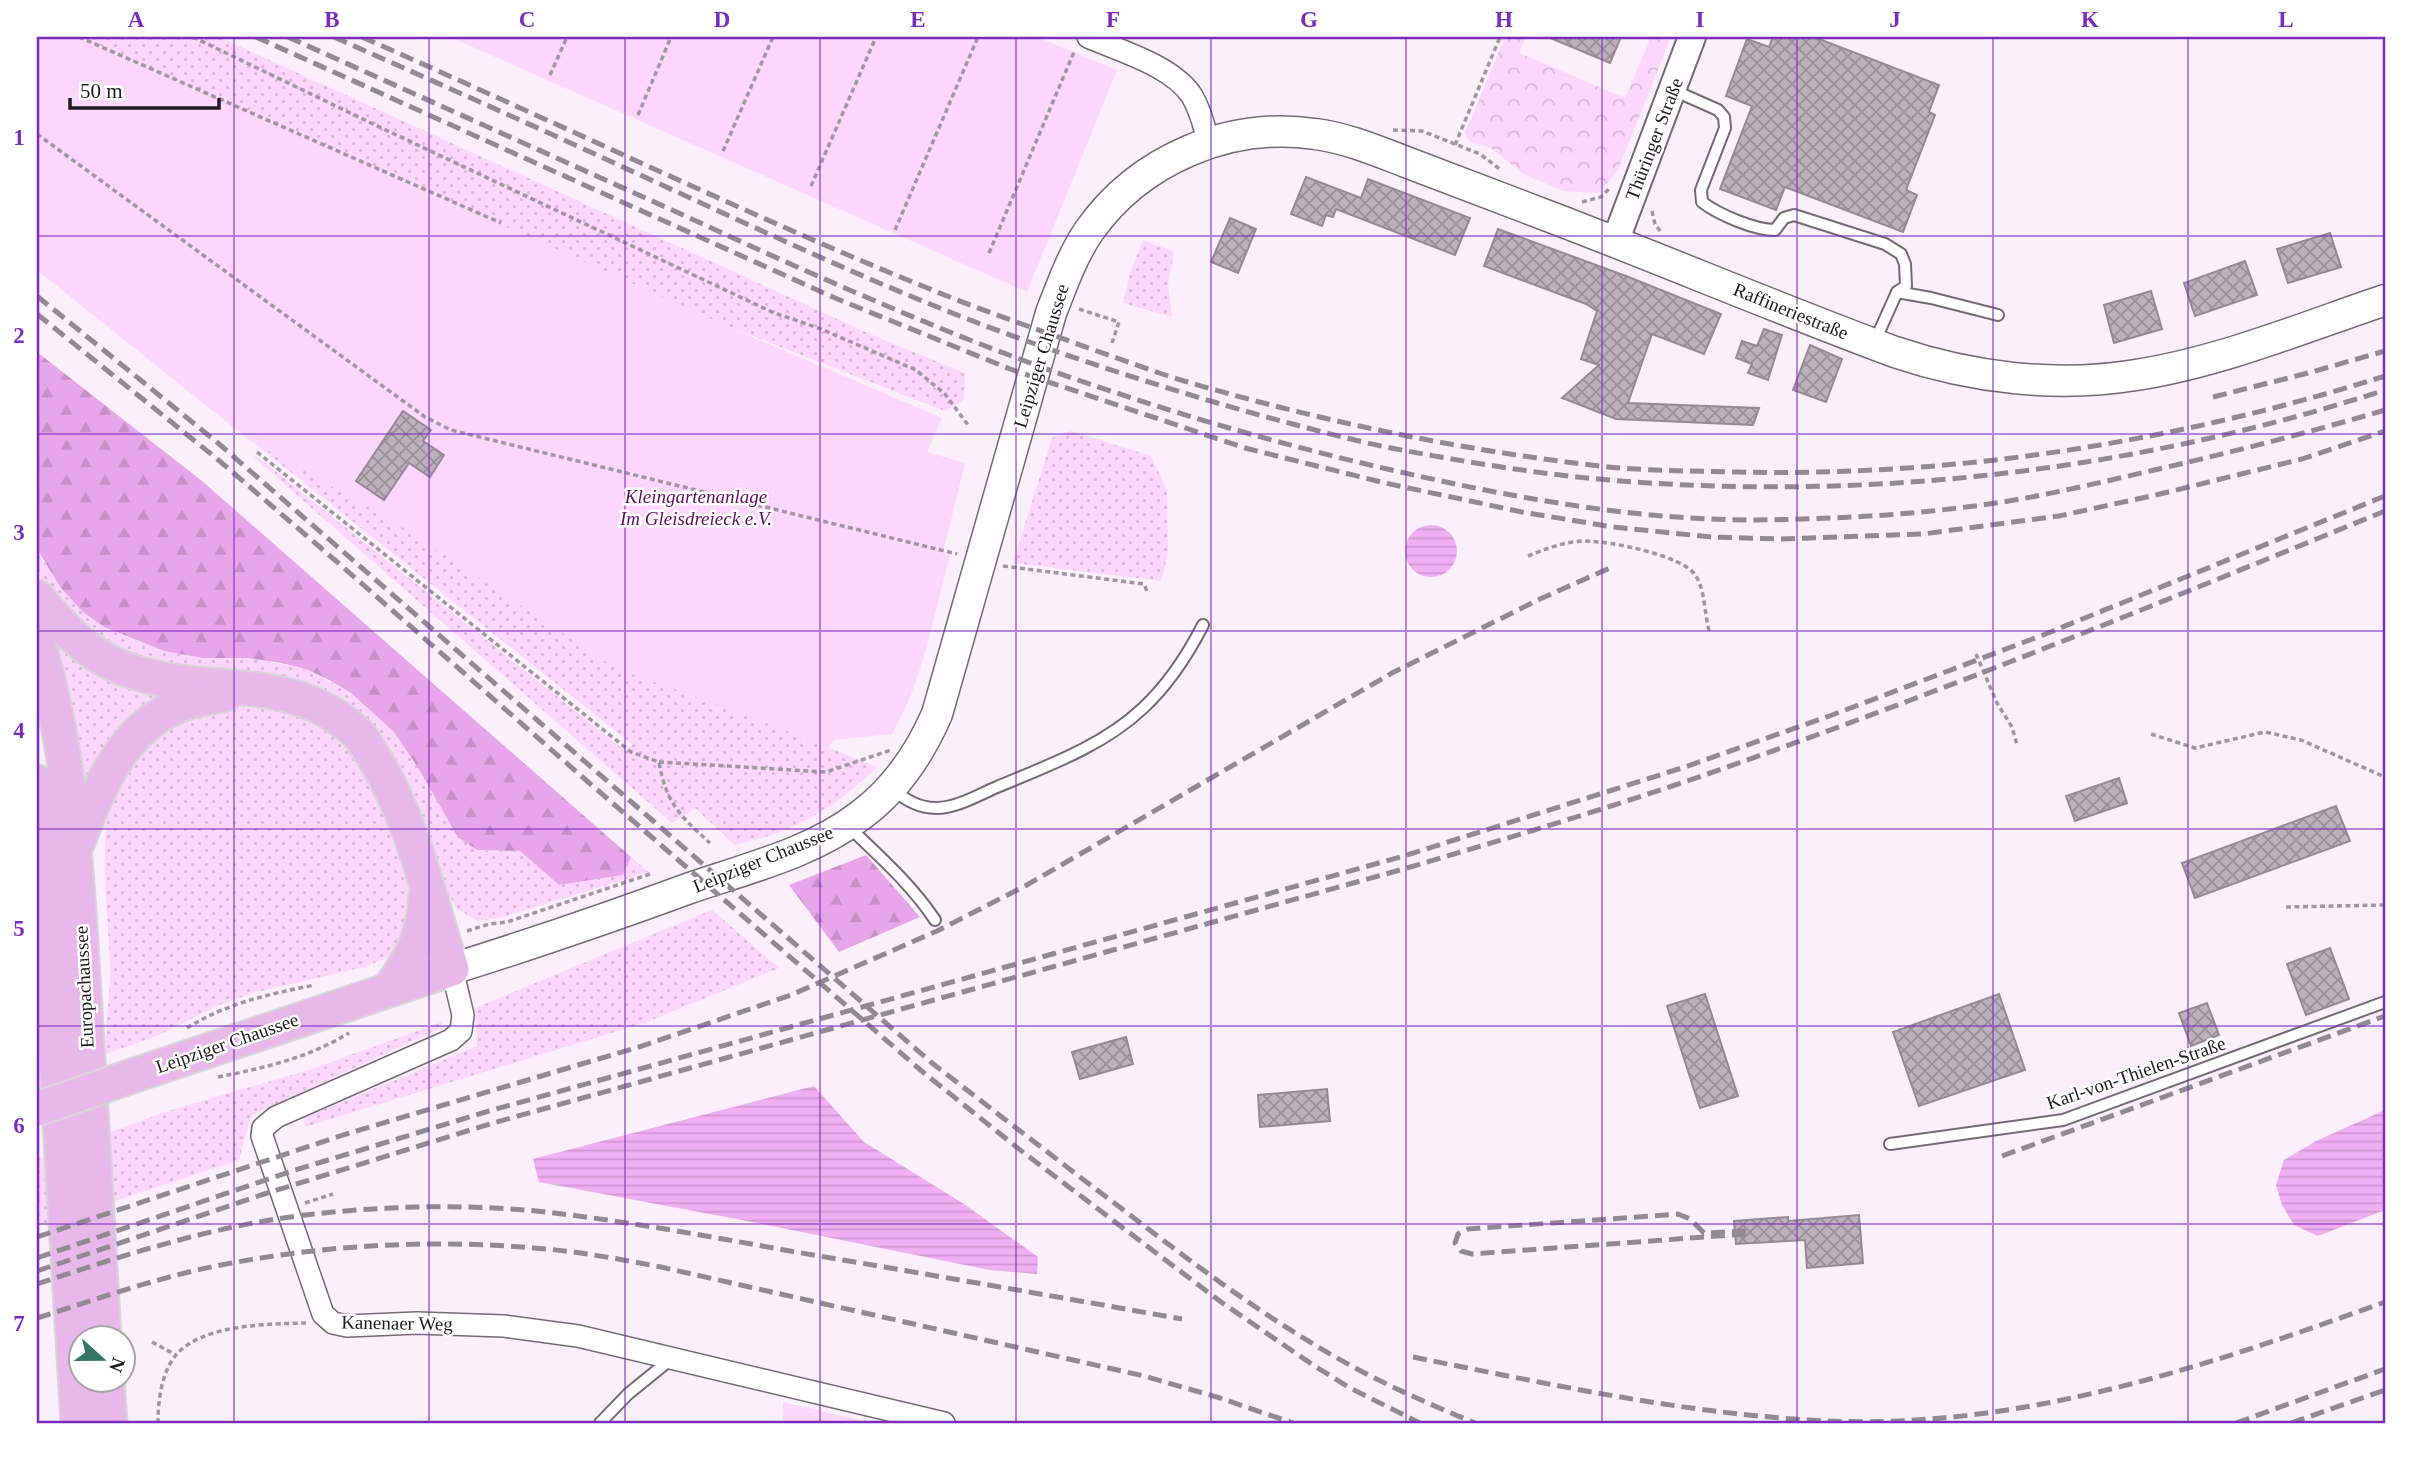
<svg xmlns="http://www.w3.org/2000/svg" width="2422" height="1460" viewBox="0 0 2422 1460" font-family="'Times New Roman',serif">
  <defs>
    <pattern id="grass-dots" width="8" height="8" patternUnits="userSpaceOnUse" patternTransform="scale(1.75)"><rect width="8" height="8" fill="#fdd6fd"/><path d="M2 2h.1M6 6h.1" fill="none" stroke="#d8b7d8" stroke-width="1.8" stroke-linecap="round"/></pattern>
    <pattern id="forest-firs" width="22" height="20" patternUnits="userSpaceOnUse" patternTransform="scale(1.75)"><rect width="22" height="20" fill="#e8a6ea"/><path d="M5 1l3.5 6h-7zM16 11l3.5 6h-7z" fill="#c78ec8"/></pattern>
    <pattern id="park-crowns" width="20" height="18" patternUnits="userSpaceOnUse" patternTransform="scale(1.75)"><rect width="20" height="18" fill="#fdd6fd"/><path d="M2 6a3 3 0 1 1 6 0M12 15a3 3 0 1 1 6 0" fill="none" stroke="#d8b7d8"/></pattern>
    <pattern id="water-rules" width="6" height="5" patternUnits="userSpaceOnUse" patternTransform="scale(1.75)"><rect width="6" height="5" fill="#f1aff3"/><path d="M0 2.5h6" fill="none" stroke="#ce96d0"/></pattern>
    <pattern id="building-cross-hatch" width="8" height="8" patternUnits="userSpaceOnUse" patternTransform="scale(1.75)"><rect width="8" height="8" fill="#bcb1bc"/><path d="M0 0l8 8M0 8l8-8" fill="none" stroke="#988f98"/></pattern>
  </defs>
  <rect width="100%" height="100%" fill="#fbeffb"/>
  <g fill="url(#grass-dots)">
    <polygon points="79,37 219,37 879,338 965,373 964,400 945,411 729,327"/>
    <polygon points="1143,240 1174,252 1168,284 1172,317 1123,303 1131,270"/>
    <polygon points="1071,431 1151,456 1167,490 1168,553 1161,581 1013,563 1052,438"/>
    <path d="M253,442L758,719L877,767C851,793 818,817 783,831C768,837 751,840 735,845L695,808L672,823L251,455L260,459L623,749L633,745Z"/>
    <polygon points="37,549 42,560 104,627 131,639 164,651 203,658 247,658 306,669 351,693 394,732 477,850 520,851 559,885 622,875 631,857 648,872 504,917 477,921 456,908 441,880 408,784 388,752 358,720 136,666 56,604 37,572"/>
    <polygon points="41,615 168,691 87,801"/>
    <path d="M239,704H259L309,717L340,740L366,773L382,809L412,895L402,943L390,957L364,967L256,992L219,1005L159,1035L106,1054C104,1025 111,996 110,967C109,921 102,876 106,830L102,829L118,777L152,736L175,720Z"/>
    <polygon points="712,910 779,968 644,1023 305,1127 304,1118 477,1046 475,1008"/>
    <polygon points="442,1022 440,1028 251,1116 239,1160 37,1227 37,1159 168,1111 312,1069"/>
  </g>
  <g fill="url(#forest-firs)">
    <polygon points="37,352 202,481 631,857 623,875 559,885 520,851 477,850 458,837 417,766 394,732 351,693 329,680 306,669 281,663 247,658 203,658 164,651 104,627 82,611 61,588 37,549"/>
    <polygon points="866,855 920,917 839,952 789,885"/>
  </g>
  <polygon fill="url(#park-crowns)" points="1505,37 1526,37 1519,53 1625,98 1651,37 1671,37 1618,170 1599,193 1563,191 1522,173 1491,148 1469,141 1465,133"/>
  <g fill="#fdd6fd">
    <path d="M37,37H79L125,55L729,327L942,418L927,452L965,463L943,553L950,555C934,614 923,681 892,734L834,740L828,747L758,719L615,668L396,523L248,439L37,270Z"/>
    <polygon points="450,37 1037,37 1117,70 1027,292"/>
    <polygon points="783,1402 871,1423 783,1423"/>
  </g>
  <g fill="url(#water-rules)">
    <circle cx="1431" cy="551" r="26"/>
    <polygon points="814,1086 864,1142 964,1204 1038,1257 1037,1274 990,1270 747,1221 539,1182 533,1159"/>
    <polygon points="2385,1110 2385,1210 2318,1236 2294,1225 2282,1205 2276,1185 2284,1160 2316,1141"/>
  </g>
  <g fill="url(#building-cross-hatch)" stroke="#948994" stroke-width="2">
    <polygon points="1548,37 1621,37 1610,63"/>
    <polygon points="1773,37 1814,37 1939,85 1929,112 1935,115 1906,190 1917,195 1903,232 1785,187 1776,210 1720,189 1752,106 1726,96 1747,39 1769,47"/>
    <polygon points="1306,177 1361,198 1368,179 1470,218 1455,255 1336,209 1333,217 1326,215 1322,226 1291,214"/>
    <polygon points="1230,218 1256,229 1238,273 1211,262"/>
    <polygon points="1498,229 1626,276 1721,314 1704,354 1652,334 1628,403 1759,408 1753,425 1616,419 1562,398 1599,365 1581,359 1597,311 1586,304 1484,266"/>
    <polygon points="2330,233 2341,267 2288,283 2277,249"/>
    <polygon points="2245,261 2257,295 2195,316 2184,283"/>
    <polygon points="2151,291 2162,329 2114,343 2104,305"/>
    <polygon points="1764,329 1782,335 1768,380 1748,373 1752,364 1736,358 1742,341 1757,346"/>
    <polygon points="1810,345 1842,359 1826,402 1793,390"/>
    <polygon points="403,411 431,430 423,441 444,455 430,477 409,463 384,500 356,481"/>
    <polygon points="2119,778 2127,803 2075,821 2066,796"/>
    <polygon points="2336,806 2350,841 2195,898 2182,863"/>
    <polygon points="2330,948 2349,999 2306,1015 2287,964"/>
    <polygon points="1705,994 1738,1096 1700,1108 1667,1006"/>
    <polygon points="1999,994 2025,1070 1919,1106 1893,1032"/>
    <polygon points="2207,1003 2219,1035 2191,1046 2179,1013"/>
    <polygon points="1126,1037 1133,1064 1080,1079 1072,1052"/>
    <polygon points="1327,1089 1330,1121 1260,1127 1258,1095"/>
    <polygon points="1859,1215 1863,1263 1807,1268 1805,1240 1736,1244 1734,1221 1788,1217 1788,1221"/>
  </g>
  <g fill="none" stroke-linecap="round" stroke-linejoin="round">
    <defs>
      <g id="service">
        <path d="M1673,90L1718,110L1724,117L1725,128L1701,190L1702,202C1719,215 1755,230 1775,230L1784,218L1794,215L1885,244L1901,254L1905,264L1906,286L1897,292L1875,341"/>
        <polyline points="1897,292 1931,298 1998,315"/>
        <path d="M893,790C906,800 919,808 936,808C957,808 978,795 997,787C1047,766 1103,746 1143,708C1169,684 1187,656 1203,625"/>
        <path d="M849,827C880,857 911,884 935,920"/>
        <polyline points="1890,1144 2063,1120 2385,1002"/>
        <polyline points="600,1423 628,1394 671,1359"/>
      </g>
      <g id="minor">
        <path d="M1088,37C1120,51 1173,66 1192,96C1201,111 1204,127 1209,143"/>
        <polyline points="452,969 463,1015 461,1031 451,1040 276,1117 263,1128 262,1136 323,1314 333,1323 347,1326 417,1323 504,1326 578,1336 944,1423"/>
      </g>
      <polyline id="tertiary" points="1615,242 1692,37"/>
      <path id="secondary" d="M452,969C532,944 611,917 690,888C748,868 812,853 861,815C896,789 920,753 937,714L1051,313C1062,285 1072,256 1089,231C1139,160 1229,121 1315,134C1347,138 1377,151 1406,162C1451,179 1496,196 1540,213C1659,258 1776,308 1895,352C1972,378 2056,388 2136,375C2220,362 2305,327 2385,300"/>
      <g id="primary">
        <path d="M37,597C64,630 94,661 137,673C213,696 294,672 358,734C364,740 368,749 373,756C413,820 429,898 452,969L135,1075"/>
        <path d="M37,640C71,749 76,863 83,976C91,1097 97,1217 104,1338"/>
        <polyline points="37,782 44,855 78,1423"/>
        <path d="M77,844C99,787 124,721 189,702C201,698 214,697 226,694"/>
        <path d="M389,989C413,957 423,936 426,896"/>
        <polyline points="107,1380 110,1423"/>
      </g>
    </defs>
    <use href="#service" stroke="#746a74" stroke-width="14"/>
    <use href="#minor" stroke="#746a74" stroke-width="24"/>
    <use href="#tertiary" stroke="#746a74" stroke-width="30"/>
    <use href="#secondary" stroke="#746a74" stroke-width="33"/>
    <use href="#primary" stroke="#d7d6d7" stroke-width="37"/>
    <g stroke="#9f969f" stroke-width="3.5" stroke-dasharray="5 3.5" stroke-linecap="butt">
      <polyline points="79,37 501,223"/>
      <polyline points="193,37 371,123 772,312 821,329 916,370 945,394 968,425"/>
      <polyline points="550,75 567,37"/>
      <polyline points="638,115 671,37"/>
      <polyline points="1393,130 1422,131 1480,154 1501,170"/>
      <polyline points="37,134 425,417 451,430 957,554"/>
      <polyline points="1455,145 1500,37"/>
      <polyline points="723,151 773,37"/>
      <polyline points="811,186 876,37"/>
      <polyline points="1582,202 1601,197 1609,189"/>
      <polyline points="1652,211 1655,224 1661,232"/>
      <polyline points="895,230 978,37"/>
      <polyline points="989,253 1074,52"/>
      <polyline points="1079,309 1119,322 1112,343"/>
      <path d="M257,452L631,752L659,762C666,803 680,816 710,843"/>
      <path d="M1528,556C1546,549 1565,541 1585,541C1609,541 1683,555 1696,576C1706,593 1704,615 1710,634"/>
      <polyline points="1003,566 1144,584 1148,594"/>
      <polyline points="1976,654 1997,703 2012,727 2017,745"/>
      <polyline points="2151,734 2195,748 2265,732 2301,740 2385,777"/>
      <polyline points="659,762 826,772 891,750"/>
      <polyline points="2286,907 2385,905"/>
      <polyline points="467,931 489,924 507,922 653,873"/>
      <path d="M187,1028C227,1003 269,994 315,985"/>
      <path d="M218,1077C264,1068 308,1058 349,1033"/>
      <polyline points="305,1203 333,1194"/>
      <polyline points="152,1342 176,1355"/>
      <path d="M158,1423C158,1402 161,1373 176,1355C202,1324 269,1324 306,1323"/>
    </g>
    <use href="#service" stroke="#fff" stroke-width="10"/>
    <use href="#minor" stroke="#fff" stroke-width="21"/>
    <use href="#tertiary" stroke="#fff" stroke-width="26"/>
    <use href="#secondary" stroke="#fff" stroke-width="30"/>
    <use href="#primary" stroke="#e9b8eb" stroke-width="33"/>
    <g stroke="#928a92" stroke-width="5" stroke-dasharray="14 7" stroke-linecap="butt">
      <polyline points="256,37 835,298 1010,369 1245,448 1385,483 1522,512 1613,527 1711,537 1781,539 1923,534 2059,516 2160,494 2302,459 2385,431"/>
      <path d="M288,37C419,96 550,155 681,214C811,274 942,333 1078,380C1183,416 1289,447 1396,471C1515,498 1634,520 1757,520C1826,519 1897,516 1966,507C2028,500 2089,485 2150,471C2229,453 2307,433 2385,410"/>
      <path d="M334,37C435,82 537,127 638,174C765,232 892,293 1024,340C1105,369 1187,395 1270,418C1312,429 1354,441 1396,449C1466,462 1538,474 1609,480C1870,502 2136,471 2385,390"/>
      <path d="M362,37C459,80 556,124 652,168C743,209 833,250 925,287C980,310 1037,329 1094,350C1124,360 1154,372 1184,381C1320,421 1459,450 1600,466C1645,471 1691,471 1737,472C1957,477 2176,442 2385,376"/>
      <path d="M37,296L218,443L932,1063C998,1114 1064,1165 1130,1215C1203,1271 1278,1327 1359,1370C1397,1390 1436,1407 1475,1423"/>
      <polyline points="37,314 216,458 336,561 587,781 924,1073 1024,1153 1221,1302 1313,1365 1350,1388 1420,1423"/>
      <polyline points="2213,397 2308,373 2385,351"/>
      <polyline points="2002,1156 2385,1016"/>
      <polyline points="1746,1231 1704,1233 1690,1219 1678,1214 1468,1229 1458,1234 1455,1243 1461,1251 1472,1254 1746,1234"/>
      <polyline points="37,1237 343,1135 642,1046 791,995 937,931 1025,886 1392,673 1540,599 1610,568"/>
      <polyline points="37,1258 292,1171 489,1111 1404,856 1685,767 1832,715 2043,635 2385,496"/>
      <path d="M37,1271L261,1195L493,1123L1407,868C1502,840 1596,812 1690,780C1925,699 2155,605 2385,511"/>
      <path d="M37,1284C127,1254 219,1224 314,1214C387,1206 463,1204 536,1211C621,1220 706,1236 790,1251C921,1273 1052,1296 1182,1319"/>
      <path d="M37,1318C98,1299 158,1277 221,1265C324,1245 430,1239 534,1248C577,1251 619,1259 661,1267L1144,1376L1220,1398L1293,1423"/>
      <path d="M1413,1357C1544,1383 1676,1412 1809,1420C2010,1433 2199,1369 2385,1302"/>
      <polyline points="2236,1423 2385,1369"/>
      <polyline points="2291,1423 2385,1390"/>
    </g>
    <defs>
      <polyline id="primary-bridge" points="37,1109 135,1075"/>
    </defs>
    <use href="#primary-bridge" stroke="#d7d6d7" stroke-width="37" stroke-linecap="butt"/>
    <use href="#primary-bridge" stroke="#e9b8eb" stroke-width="33"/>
  </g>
  <path fill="none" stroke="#7b2cbf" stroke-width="2" stroke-opacity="0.55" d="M234,37V1423M429,37V1423M625,37V1423M820,37V1423M1016,37V1423M1211,37V1423M1406,37V1423M1602,37V1423M1797,37V1423M1993,37V1423M2188,37V1423M37,236H2385M37,434H2385M37,631H2385M37,829H2385M37,1026H2385M37,1224H2385"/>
  <g text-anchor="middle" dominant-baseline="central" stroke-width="5" stroke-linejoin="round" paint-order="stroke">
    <g font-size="19" fill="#1f1b1f" stroke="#fff">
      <text transform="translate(1654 139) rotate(-69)">Thüringer Straße</text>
      <text transform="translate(1791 311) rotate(22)">Raffineriestraße</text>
      <text transform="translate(1041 356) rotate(-73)">Leipziger Chaussee</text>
      <text transform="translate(763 859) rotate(-22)">Leipziger Chaussee</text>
      <text transform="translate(84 987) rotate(-93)">Europachaussee</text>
      <text transform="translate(227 1043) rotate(-19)">Leipziger Chaussee</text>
      <text transform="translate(2136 1073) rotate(-19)">Karl-von-Thielen-Straße</text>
      <text transform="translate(397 1323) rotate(1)">Kanenaer Weg</text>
    </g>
    <g font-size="19" font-style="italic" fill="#5e0e62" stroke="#fff">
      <text x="696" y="496">Kleingartenanlage<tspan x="696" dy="22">Im Gleisdreieck e.V.</tspan></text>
    </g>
  </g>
  <rect width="2422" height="1460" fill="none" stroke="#ffffff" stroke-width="77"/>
  <g transform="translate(102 1359) rotate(111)"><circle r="33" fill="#ffffff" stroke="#a5a4a5" stroke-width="2"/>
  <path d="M0-5L12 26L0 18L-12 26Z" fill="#347666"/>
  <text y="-10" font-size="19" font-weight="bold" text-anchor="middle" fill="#1f1b1f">N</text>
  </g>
  <path d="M70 98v10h149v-10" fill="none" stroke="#1f1b1f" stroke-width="3.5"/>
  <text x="80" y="98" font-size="21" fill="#1f1b1f" stroke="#ffffff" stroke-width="5" paint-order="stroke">50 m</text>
  <rect x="38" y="38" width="2346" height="1384" fill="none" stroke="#7b2cbf" stroke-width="2.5"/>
  <g font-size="23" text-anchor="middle" font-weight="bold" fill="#7b2cbf">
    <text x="136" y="27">A</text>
    <text x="332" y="27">B</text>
    <text x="527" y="27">C</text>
    <text x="722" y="27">D</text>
    <text x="918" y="27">E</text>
    <text x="1113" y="27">F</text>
    <text x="1309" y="27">G</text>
    <text x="1504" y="27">H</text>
    <text x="1700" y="27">I</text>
    <text x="1895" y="27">J</text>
    <text x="2090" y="27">K</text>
    <text x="2286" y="27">L</text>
    <text x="19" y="145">1</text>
    <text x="19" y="343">2</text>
    <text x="19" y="540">3</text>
    <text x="19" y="738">4</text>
    <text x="19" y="936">5</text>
    <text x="19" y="1133">6</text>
    <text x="19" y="1331">7</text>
  </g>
</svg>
